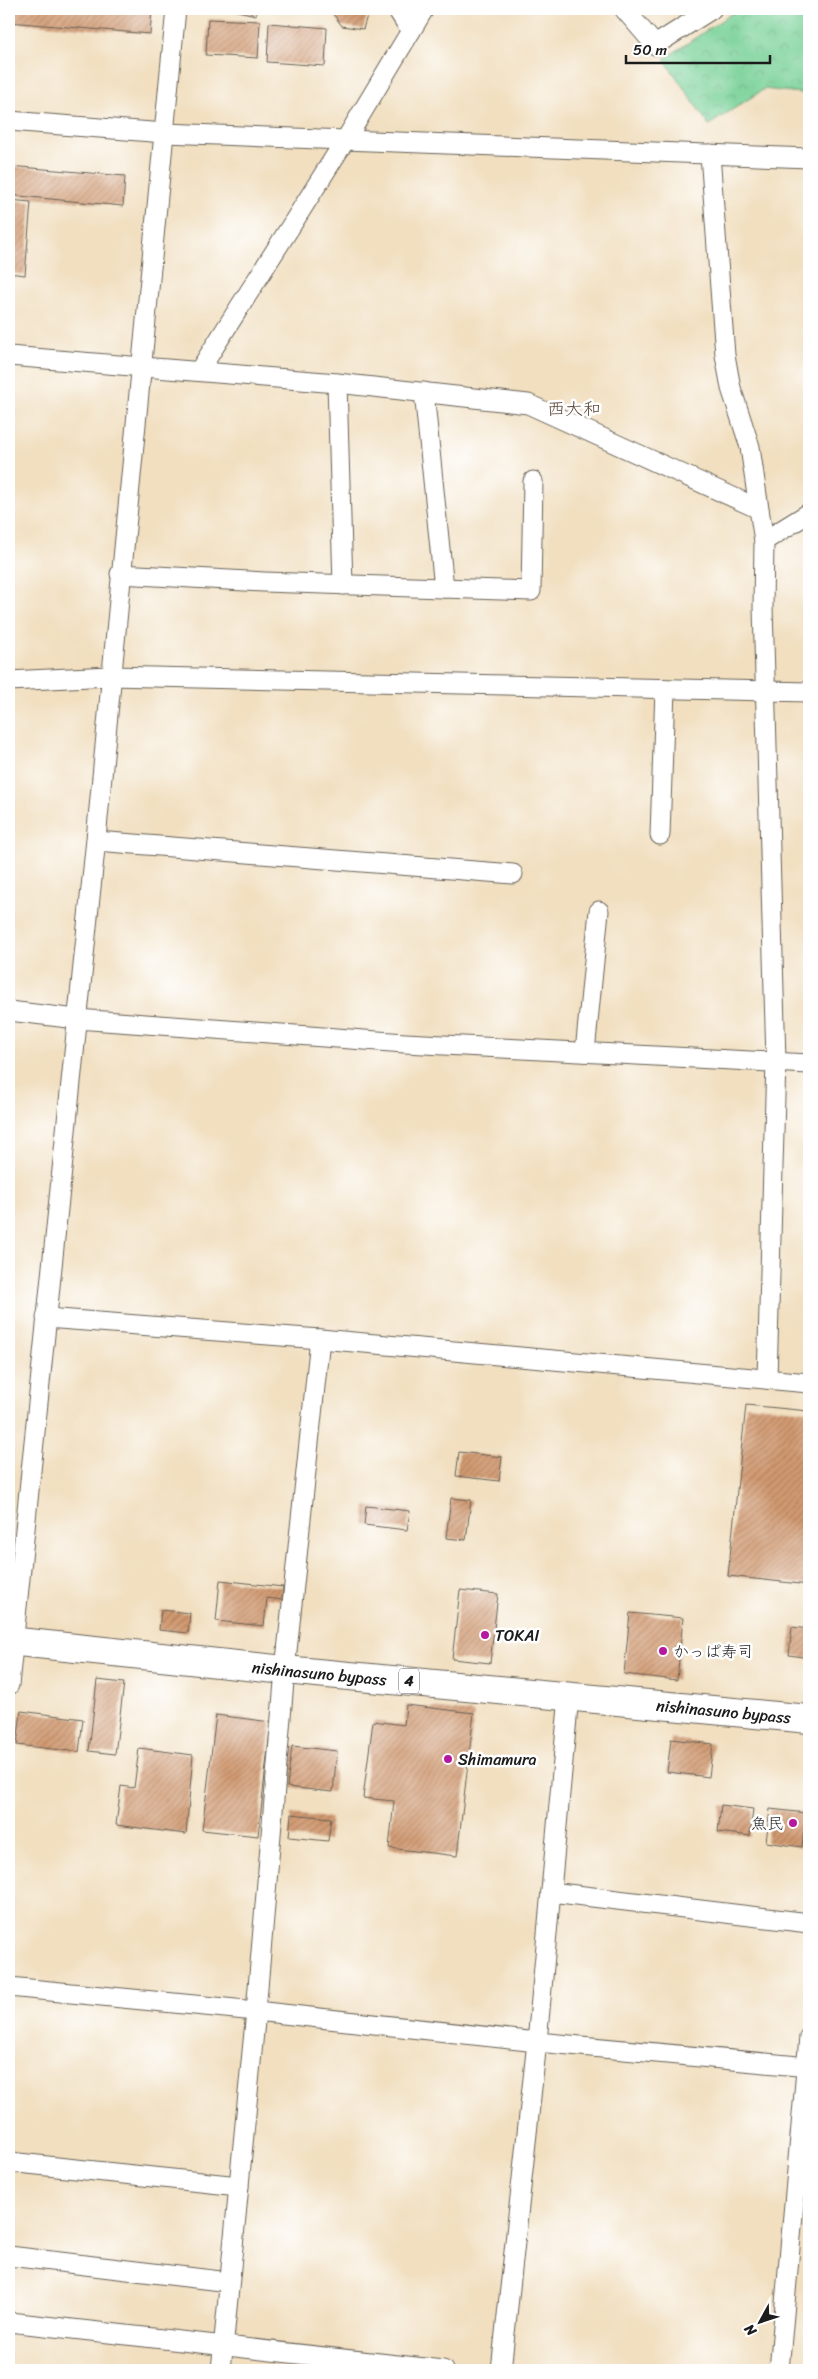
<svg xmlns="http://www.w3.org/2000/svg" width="818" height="2379" viewBox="0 0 818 2379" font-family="Sriracha,'Klee One',sans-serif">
  <defs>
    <pattern id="park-crowns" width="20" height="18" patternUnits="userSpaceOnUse" patternTransform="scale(1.25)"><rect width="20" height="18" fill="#77d096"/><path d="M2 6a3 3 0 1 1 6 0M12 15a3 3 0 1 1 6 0" fill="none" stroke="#66b281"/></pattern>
    <pattern id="building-hatch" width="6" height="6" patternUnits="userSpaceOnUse" patternTransform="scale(1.25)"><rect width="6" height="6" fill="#d29a71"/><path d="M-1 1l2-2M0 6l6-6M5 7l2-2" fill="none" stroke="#aa7d5c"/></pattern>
  </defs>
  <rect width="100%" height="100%" fill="#fff"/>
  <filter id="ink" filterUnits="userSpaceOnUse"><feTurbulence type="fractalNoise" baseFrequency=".02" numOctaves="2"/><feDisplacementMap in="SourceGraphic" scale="10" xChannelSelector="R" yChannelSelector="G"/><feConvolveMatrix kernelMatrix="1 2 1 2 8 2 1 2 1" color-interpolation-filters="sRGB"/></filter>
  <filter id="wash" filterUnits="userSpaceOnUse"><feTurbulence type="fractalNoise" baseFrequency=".0096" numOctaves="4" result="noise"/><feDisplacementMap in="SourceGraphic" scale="20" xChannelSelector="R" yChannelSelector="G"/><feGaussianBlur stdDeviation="1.12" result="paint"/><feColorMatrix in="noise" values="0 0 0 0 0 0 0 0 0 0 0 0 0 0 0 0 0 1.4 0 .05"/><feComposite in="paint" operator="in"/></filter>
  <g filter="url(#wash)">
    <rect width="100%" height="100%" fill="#f1dfc0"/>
    <polygon fill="url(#park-crowns)" stroke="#4a7659" points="738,9 809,9 809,94 764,89 709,125 664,59"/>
    <g id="blocks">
      <g fill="url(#building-hatch)">
        <polygon points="9,9 152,9 150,34 9,22"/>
        <polygon points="228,9 257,9 256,15"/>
        <polygon points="334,9 369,9 363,29 342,26 331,11"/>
        <polygon points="208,19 260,21 258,58 206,55"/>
        <polygon points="269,23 327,28 325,66 267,62"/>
        <polygon points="9,166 125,176 123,206 9,195"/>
        <polygon points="9,200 31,202 25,275 9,273"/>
        <polygon points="746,1405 809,1411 809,1585 728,1576"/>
        <polygon points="459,1452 502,1457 499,1481 456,1476"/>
        <polygon points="451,1498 471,1500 466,1540 446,1538"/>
        <polygon points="366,1506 410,1511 407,1530 364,1525"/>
        <polygon points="220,1580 283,1587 282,1600 267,1598 264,1626 216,1621"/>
        <polygon points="460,1590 498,1594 490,1663 452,1659"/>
        <polygon points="161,1610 190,1613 188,1633 159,1630"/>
        <polygon points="630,1613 683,1618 677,1680 624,1674"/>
        <polygon points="792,1627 809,1629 809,1658 789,1655"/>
        <polygon points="97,1680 124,1683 115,1754 89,1751"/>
        <polygon points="406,1705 474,1713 457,1856 389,1848 394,1801 363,1798 373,1721 404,1725"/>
        <polygon points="21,1711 83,1719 79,1752 17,1745"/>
        <polygon points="216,1715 271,1722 258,1836 202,1830"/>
        <polygon points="671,1739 713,1744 709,1777 667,1772"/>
        <polygon points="292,1746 337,1751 333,1792 287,1787"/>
        <polygon points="139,1748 193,1755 186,1834 116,1825 121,1786 134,1788"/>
        <polygon points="721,1805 753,1809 750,1836 718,1832"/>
        <polygon points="770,1809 806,1813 802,1847 766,1842"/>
        <polygon points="291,1814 331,1818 328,1841 289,1837"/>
      </g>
    </g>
  </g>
  <g filter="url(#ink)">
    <use href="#blocks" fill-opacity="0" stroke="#676055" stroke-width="1"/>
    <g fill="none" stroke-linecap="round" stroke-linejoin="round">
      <defs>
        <g id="minor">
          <polyline points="397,9 411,31"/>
          <polyline points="624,9 655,45 712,9"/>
          <polyline points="9,121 165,133 809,158"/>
          <polyline points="710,154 725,355 731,388 750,447 759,509"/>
          <polyline points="9,356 337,383 528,404 759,509 764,541 763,607 776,1061 767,1379"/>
          <polyline points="199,371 346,139 424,9"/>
          <polyline points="337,383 343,585"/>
          <polyline points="424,392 444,588"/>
          <polyline points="764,541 809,513"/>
          <polyline points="120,574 264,582 531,591 533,481"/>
          <polyline points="9,681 110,676 809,692"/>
          <polyline points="660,835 665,689"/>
          <polyline points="96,841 513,874"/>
          <polyline points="9,1011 77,1019 405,1043 809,1064"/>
          <polyline points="585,1052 599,911"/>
          <polyline points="46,1318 320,1339 809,1383"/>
          <polyline points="9,1685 96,839 176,9"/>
          <polyline points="551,1892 809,1923"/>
          <polyline points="9,1987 256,2011 537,2042 809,2067"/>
          <polyline points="9,2162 239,2186"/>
          <polyline points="9,2256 229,2282"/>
          <polyline points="9,2322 443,2370"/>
          <polyline points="221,2370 256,2011 285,1670 320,1339"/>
          <polyline points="501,2370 537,2042 569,1696"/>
          <polyline points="779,2370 809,2037"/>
        </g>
        <g id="highway">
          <path id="s1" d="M9,1641L285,1670L809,1719"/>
        </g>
      </defs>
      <use href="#minor" stroke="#676055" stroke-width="21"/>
      <use href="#highway" stroke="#676055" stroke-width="30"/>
      <use href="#minor" stroke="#fff" stroke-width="19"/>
      <use href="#highway" stroke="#fff" stroke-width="28"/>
    </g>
  </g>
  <g fill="#b5179e" stroke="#fff" stroke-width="2">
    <circle cx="485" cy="1635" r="5"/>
    <circle cx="663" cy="1651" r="5"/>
    <circle cx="448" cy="1759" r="5"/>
    <circle cx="793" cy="1823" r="5"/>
  </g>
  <g text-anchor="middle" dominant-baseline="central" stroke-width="5" stroke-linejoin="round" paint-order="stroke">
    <rect fill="#fff" stroke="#606060" stroke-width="1" x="399" y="1668.5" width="20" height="25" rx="4"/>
    <g font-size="15" font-weight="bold" fill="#1c1c1c">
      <text x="409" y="1681">4</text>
    </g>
    <g font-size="16" fill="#1c1c1c" stroke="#fff" text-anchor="start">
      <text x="495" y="1635">TOKAI</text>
      <text x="673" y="1651">かっぱ寿司</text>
      <text x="458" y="1759">Shimamura</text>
      <text x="783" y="1823" text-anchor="end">魚民</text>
    </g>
    <g font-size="16" fill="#1c1c1c" stroke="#fff">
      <text stroke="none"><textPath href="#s1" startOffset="312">nishinasuno bypass</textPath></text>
      <text stroke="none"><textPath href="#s1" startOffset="718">nishinasuno bypass</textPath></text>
    </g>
    <g font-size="18" fill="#5c483a" stroke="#fff">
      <text x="574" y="409">西大和</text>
    </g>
  </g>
  <rect width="818" height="2379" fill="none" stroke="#fff" stroke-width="30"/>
  <g transform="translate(760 2322) rotate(230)" stroke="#ffffff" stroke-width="4" paint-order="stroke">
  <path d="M0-4L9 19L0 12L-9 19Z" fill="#1c1c1c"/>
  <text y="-8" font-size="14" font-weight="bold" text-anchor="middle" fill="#1c1c1c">N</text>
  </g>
  <path d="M626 55v8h144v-8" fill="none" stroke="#1c1c1c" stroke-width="2.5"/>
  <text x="633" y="55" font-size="15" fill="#1c1c1c" stroke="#ffffff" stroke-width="4" paint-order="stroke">50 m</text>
</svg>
